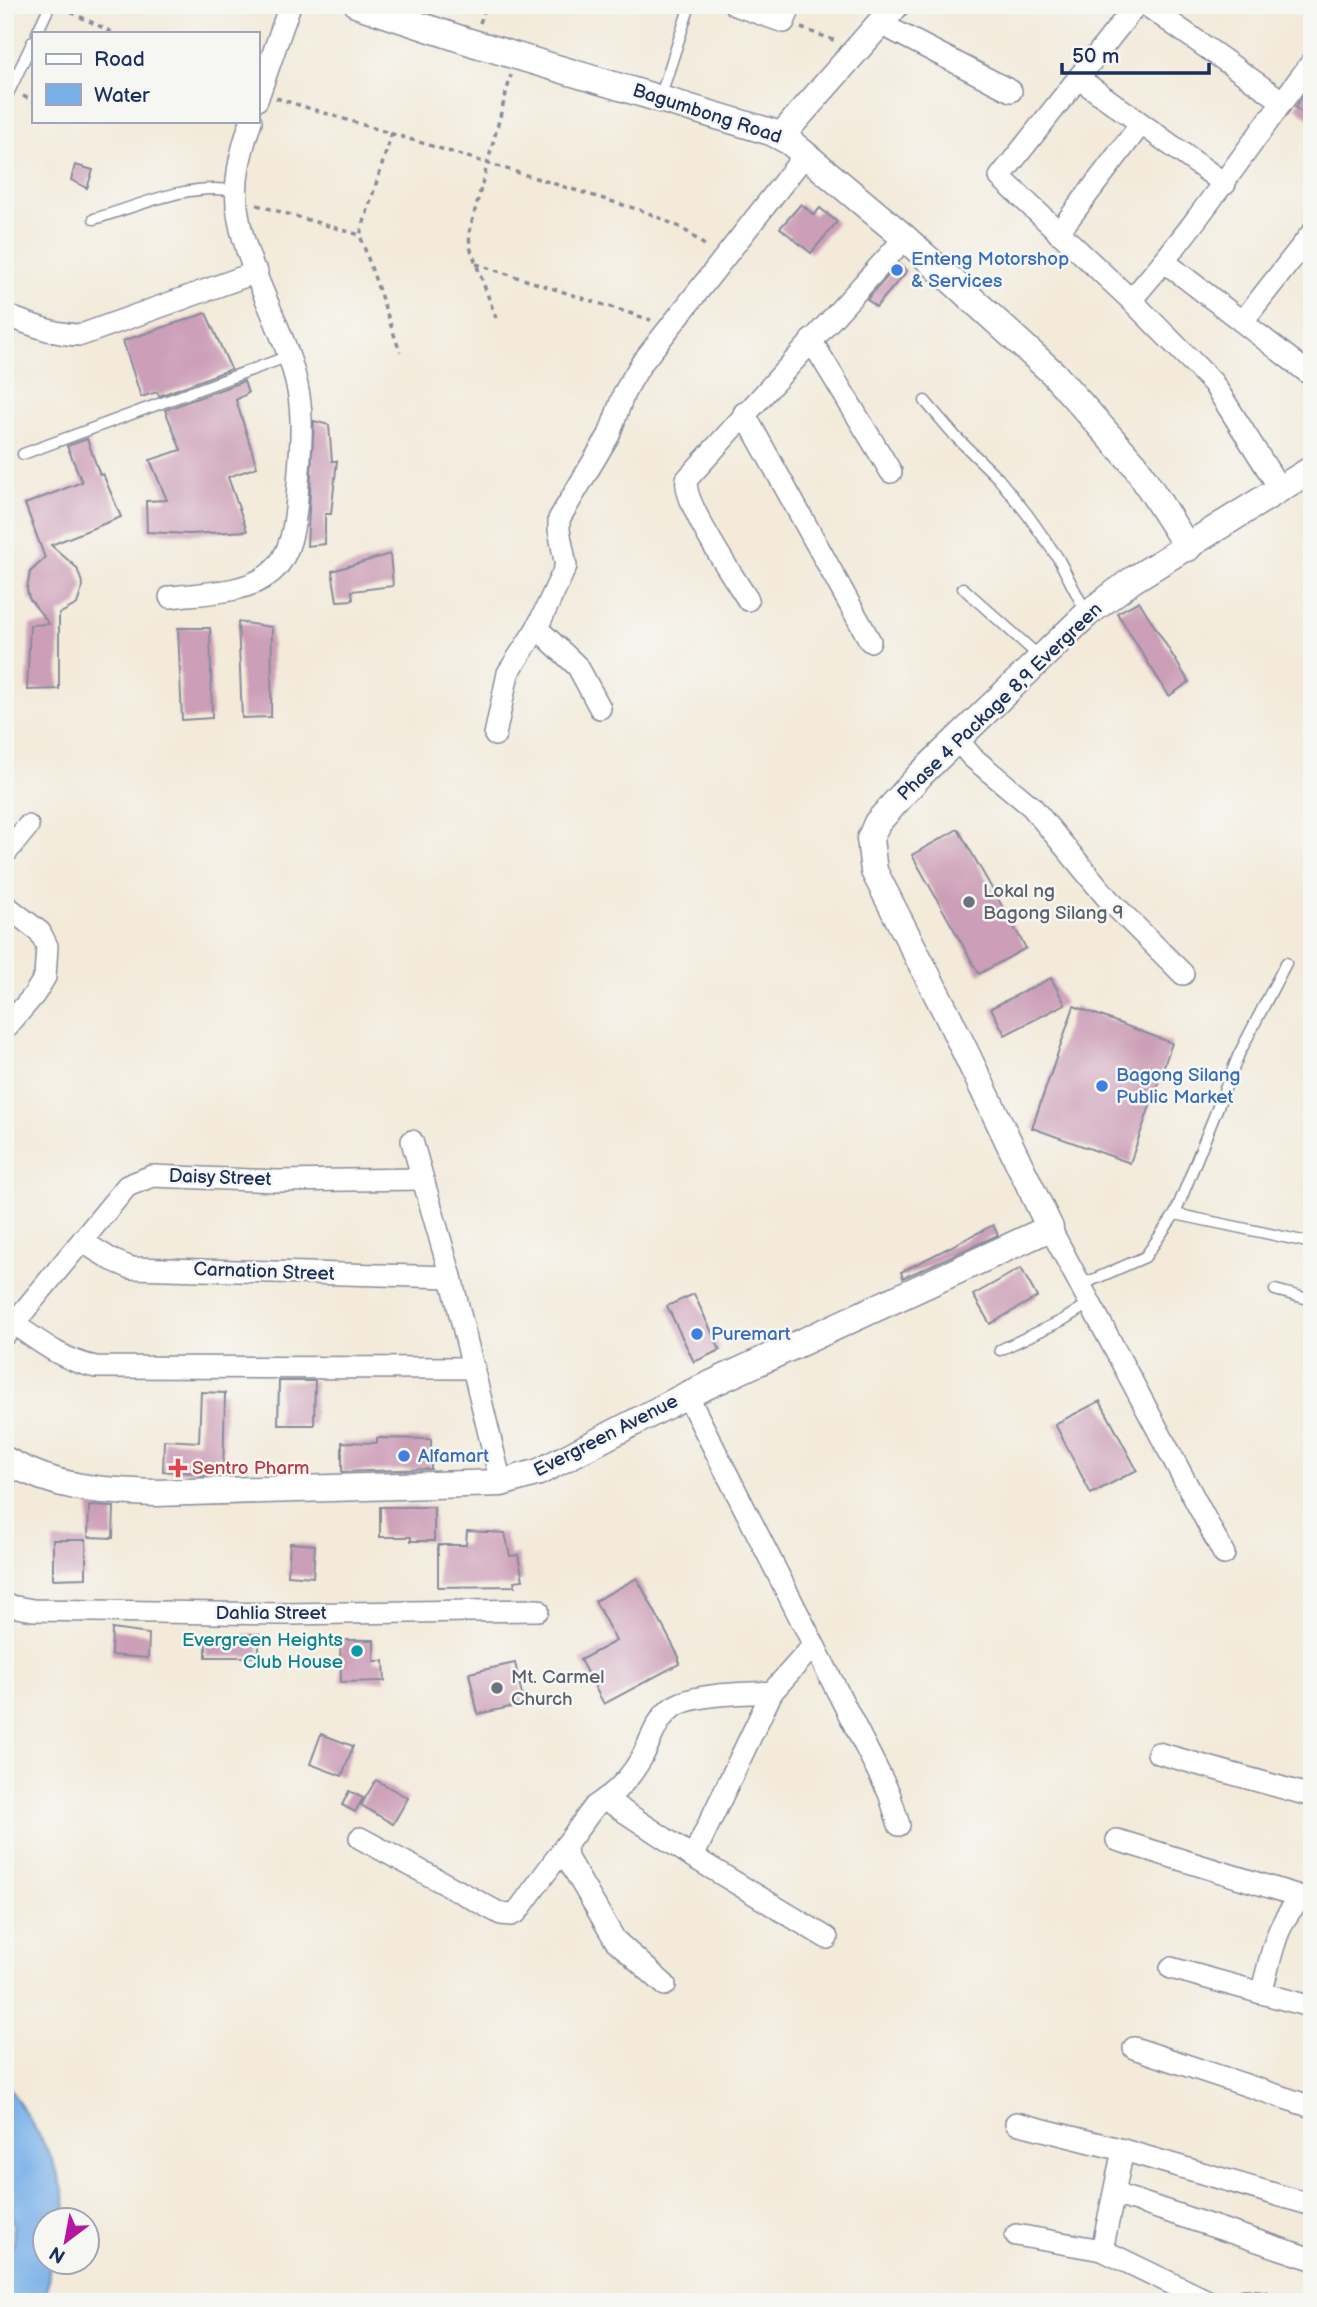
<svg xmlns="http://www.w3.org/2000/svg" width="1317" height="2307" viewBox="0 0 1317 2307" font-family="'Balsamiq Sans',sans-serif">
  <rect width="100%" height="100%" fill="#f6f6f2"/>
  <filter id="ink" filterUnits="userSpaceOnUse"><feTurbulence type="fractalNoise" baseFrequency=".0143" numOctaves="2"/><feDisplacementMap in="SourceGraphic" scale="14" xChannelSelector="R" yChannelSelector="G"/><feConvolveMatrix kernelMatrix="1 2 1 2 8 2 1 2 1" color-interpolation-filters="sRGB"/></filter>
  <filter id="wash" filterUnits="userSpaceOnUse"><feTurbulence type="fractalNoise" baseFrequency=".00686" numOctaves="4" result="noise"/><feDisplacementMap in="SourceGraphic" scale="28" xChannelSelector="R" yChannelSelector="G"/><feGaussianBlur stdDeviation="1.57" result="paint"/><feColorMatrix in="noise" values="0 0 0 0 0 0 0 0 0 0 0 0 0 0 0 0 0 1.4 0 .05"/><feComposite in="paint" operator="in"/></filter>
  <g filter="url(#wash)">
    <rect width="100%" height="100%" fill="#f3ead9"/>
    <path fill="#79b0e8" stroke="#4a70a3" stroke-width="2" d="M5,2080C29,2122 68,2168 66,2219L46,2220V2262H50L46,2302H5V2260L14,2242L10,2183L5,2168Z"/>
    <g id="blocks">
      <g fill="#cc9eb7">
        <polygon points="1312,84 1312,121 1295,107"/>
        <polygon points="75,165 93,170 87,188 71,180"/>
        <polygon points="801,204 814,215 820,208 837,222 811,253 780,228"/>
        <polygon points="899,264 907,271 876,307 867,299"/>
        <polygon points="206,313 231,369 159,396 157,392 141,397 123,341"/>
        <polygon points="244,381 248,393 236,400 257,467 228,477 247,531 190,534 147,532 146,501 167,500 150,460 181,450 165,410"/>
        <polygon points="314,421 329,425 332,461 337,461 331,514 325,514 325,544 307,546"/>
        <polygon points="87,439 100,475 103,474 121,517 51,545 77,568 83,586 77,604 59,614 59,689 27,690 30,625 49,624 29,598 27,589 30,572 45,558 25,504 82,482 67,446"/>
        <polygon points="390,554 393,586 352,591 353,600 337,601 332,571"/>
        <polygon points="1139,601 1189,682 1169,696 1117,613"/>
        <polygon points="238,622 272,627 271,717 242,718"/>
        <polygon points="178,628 210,628 212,718 182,720"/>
        <polygon points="958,829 1026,948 979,974 912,855"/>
        <polygon points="1051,978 1065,1004 1005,1035 991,1008"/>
        <polygon points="1074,1006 1172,1043 1130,1163 1032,1128"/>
        <polygon points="993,1225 998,1235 903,1278 901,1272"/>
        <polygon points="1021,1268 1037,1297 990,1324 973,1295"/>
        <polygon points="694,1294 720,1350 694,1362 667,1306"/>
        <polygon points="279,1381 315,1381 314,1425 278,1425"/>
        <polygon points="201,1392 225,1393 223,1475 199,1476 199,1473 163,1471 164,1440 199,1442"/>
        <polygon points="1100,1401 1137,1470 1091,1494 1055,1424"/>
        <polygon points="377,1438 431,1439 431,1469 342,1472 342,1442 377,1443"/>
        <polygon points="89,1506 114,1507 113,1538 88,1537"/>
        <polygon points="380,1507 434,1507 434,1541 411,1541 411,1537 380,1537"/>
        <polygon points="467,1531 505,1533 510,1556 518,1555 523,1580 514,1581 515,1586 438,1587 438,1545 466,1545"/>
        <polygon points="53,1540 86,1540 86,1578 53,1579"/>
        <polygon points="290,1543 315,1545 313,1577 288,1575"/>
        <polygon points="637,1578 679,1657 679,1664 604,1704 580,1660 616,1641 595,1601"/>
        <polygon points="112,1629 149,1634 148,1658 111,1655"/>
        <polygon points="259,1634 259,1657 206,1657 206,1642 230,1642 230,1635"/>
        <polygon points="340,1640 374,1640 374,1661 384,1661 385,1681 341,1682"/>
        <polygon points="515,1663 524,1704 478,1714 469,1673"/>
        <polygon points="321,1734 353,1746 342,1776 310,1764"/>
        <polygon points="376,1780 408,1798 393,1824 361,1805"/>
        <polygon points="349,1791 363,1798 355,1812 342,1805"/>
      </g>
    </g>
  </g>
  <g filter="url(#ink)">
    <use href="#blocks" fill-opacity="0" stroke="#878c9c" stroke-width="2"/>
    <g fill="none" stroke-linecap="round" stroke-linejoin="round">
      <defs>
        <g id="service">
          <polyline points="37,33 50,5"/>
          <polyline points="660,98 690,5"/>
          <polyline points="5,100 33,41"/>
          <path d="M94,219C139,206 188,182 235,191"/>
          <polyline points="925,401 956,437 998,478 1027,514 1058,558 1087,614"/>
          <polyline points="23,454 289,356"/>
          <polyline points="963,588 1041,658"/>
          <polyline points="1175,1214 1312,1243"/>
          <polyline points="1081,1285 1145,1257 1175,1214 1239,1054 1286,963"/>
          <polyline points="1275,1290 1312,1300"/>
          <polyline points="1000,1350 1063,1320 1090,1303"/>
        </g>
        <g id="minor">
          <polyline points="735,5 784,22 791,5"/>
          <polyline points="1136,5 1000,177 1131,300 1213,383 1280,489"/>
          <polyline points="1146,5 1282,101"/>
          <polyline points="881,24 1011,91"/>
          <polyline points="1078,78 1225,184"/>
          <polyline points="257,100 290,5"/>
          <polyline points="1058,233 1141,124"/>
          <polyline points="1165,262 1312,376"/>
          <path d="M1131,300C1197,225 1251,142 1312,62"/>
          <path d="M5,315C30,324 54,335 81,335L257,272"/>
          <polyline points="1243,321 1312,233"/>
          <polyline points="811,340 891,472"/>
          <polyline points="744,413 870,641"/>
          <path d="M170,597C201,593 242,594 268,575C291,559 295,524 297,498C299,465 304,429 299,396C289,335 251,281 239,220C232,185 240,154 251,121"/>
          <path d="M748,600C734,578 681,500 687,479L905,238"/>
          <polyline points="537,628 578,667 600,708"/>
          <polyline points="495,735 508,673 537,628 566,566 559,530 559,519 609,435 624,393 641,364 805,155"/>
          <polyline points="957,739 972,757 1032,807 1108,899 1183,974"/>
          <polyline points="5,854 28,826"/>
          <polyline points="5,905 40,932 47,946 45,977 34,995 5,1029"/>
          <polyline points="412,1141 451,1277 501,1483"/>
          <polyline points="1050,1228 1224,1554"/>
          <polyline points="83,1242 112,1260 131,1268 451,1277"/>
          <path d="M14,1324C40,1342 64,1361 96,1367L474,1368"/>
          <polyline points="5,1334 127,1186 152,1176 277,1181 422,1179"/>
          <polyline points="687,1395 889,1793 899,1825"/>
          <polyline points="5,1605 33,1610 285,1614 538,1610"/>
          <path d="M813,1646L772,1692C745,1694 705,1693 681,1703C657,1712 652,1740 641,1759C631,1776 621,1788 605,1799L693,1857L827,1938"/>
          <polyline points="1158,1753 1312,1796"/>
          <polyline points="605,1799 595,1806 566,1845 567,1858 615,1940 665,1985"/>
          <polyline points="360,1838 501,1914 511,1915 517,1912 566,1845"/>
          <polyline points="1117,1840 1312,1900"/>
          <polyline points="693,1857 772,1692"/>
          <polyline points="1171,1968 1312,2007"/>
          <path d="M1261,1993C1271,1961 1275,1918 1304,1897"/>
          <polyline points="1134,2048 1312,2107"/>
          <polyline points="1016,2123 1123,2150 1312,2205"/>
          <polyline points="1115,2194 1312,2259"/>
          <polyline points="1016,2235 1102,2250 1210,2302"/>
          <polyline points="1102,2250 1123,2150"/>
          <polyline points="1238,2302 1245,2300 1263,2302"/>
        </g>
        <g id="tertiary">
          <polyline points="358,5 473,43 771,132 790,142 905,238 1053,373 1135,465 1188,548"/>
          <polyline points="781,136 896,5"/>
          <path d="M5,1460C57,1489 98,1491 156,1493L501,1483L539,1472L687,1395L1050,1228L949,1018L874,871L870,839L877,823L921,774L1087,614L1131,581L1312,469"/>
        </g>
      </defs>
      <use href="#service" stroke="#878c9c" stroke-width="13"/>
      <use href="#minor" stroke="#878c9c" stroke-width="24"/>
      <use href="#tertiary" stroke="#878c9c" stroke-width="29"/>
      <g stroke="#878c9c" stroke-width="3.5" stroke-dasharray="5 5" stroke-linecap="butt">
        <polyline points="62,8 114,33"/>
        <polyline points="480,23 486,5"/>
        <polyline points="801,28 836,41"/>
        <polyline points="23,96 33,101"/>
        <polyline points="276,98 646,212 682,228 707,247"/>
        <polyline points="392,133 360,235 400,352"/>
        <polyline points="257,205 360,235"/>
        <polyline points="476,264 651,320"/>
        <polyline points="496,318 470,247 469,233 511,75"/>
      </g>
      <use href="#service" stroke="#fff" stroke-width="10"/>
      <use href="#minor" stroke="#fff" stroke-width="21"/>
      <use href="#tertiary" stroke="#fff" stroke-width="26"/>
    </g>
  </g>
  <g fill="#3f7fe0" stroke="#f6f6f2" stroke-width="2.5">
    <circle cx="897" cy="270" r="7"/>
    <circle cx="1102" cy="1086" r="7"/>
    <circle cx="697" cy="1334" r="7"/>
    <circle cx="404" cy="1456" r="7"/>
  </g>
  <g fill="#6b7280" stroke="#f6f6f2" stroke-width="2.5">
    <circle cx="969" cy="902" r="7"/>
    <circle cx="497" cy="1688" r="7"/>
  </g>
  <path fill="#e0444e" stroke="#f6f6f2" stroke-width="2.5" d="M174.5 1457.5h7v7h7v7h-7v7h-7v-7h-7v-7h7z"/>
  <circle fill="#0f9aa8" stroke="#f6f6f2" stroke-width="2.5" cx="357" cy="1651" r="7"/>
  <g text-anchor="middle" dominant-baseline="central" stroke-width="5" stroke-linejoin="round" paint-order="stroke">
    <g font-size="19" fill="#1b2f5e" stroke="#f6f6f2">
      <text transform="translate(707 114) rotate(18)">Bagumbong Road</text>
      <text transform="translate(1000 702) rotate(-44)">Phase 4 Package 8,9 Evergreen</text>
      <text transform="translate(220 1178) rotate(2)">Daisy Street</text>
      <text transform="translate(264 1272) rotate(2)">Carnation Street</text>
      <text transform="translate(606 1436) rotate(-27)">Evergreen Avenue</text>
      <text x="271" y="1613">Dahlia Street</text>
    </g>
    <g font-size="19" fill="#366cbe" stroke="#f6f6f2" text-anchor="start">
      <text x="911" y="259">Enteng Motorshop<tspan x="911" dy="22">&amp; Services</tspan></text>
      <text x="1116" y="1075">Bagong Silang<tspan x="1116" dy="22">Public Market</tspan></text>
      <text x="711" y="1334">Puremart</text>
      <text x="418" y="1456">Alfamart</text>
    </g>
    <g font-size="19" fill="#5b616d" stroke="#f6f6f2" text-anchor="start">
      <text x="983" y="891">Lokal ng<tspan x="983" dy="22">Bagong Silang 9</tspan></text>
      <text x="511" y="1677">Mt. Carmel<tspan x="511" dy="22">Church</tspan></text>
    </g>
    <g font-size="19" fill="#be3a42" stroke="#f6f6f2" text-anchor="start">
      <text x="192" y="1468">Sentro Pharm</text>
    </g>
    <g font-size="19" fill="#0d838f" stroke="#f6f6f2" text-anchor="end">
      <text x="343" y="1640">Evergreen Heights<tspan x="343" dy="22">Club House</tspan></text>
    </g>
  </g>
  <rect width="1317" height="2307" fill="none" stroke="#f6f6f2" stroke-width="28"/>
  <rect x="32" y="32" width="228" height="91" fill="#f6f6f2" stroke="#9ea6b7" stroke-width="2"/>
  <rect x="46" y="54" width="35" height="10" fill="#ffffff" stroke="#9ea6b7" stroke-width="2"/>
  <text x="94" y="66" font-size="21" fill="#1b2f5e">Road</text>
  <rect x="46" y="84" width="35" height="21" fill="#79b0e8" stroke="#9ea6b7" stroke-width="2"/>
  <text x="94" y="102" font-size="21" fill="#1b2f5e">Water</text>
  <g transform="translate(66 2241) rotate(212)"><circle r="33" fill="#f6f6f2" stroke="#9ea6b7" stroke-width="2"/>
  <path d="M0-5L12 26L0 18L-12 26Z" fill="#b5179e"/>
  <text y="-10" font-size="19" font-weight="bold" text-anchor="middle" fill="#1b2f5e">N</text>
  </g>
  <path d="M1062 63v10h147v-10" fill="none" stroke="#1b2f5e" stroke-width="3.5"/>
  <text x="1072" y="63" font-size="21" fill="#1b2f5e" stroke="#f6f6f2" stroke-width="5" paint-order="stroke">50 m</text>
</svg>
